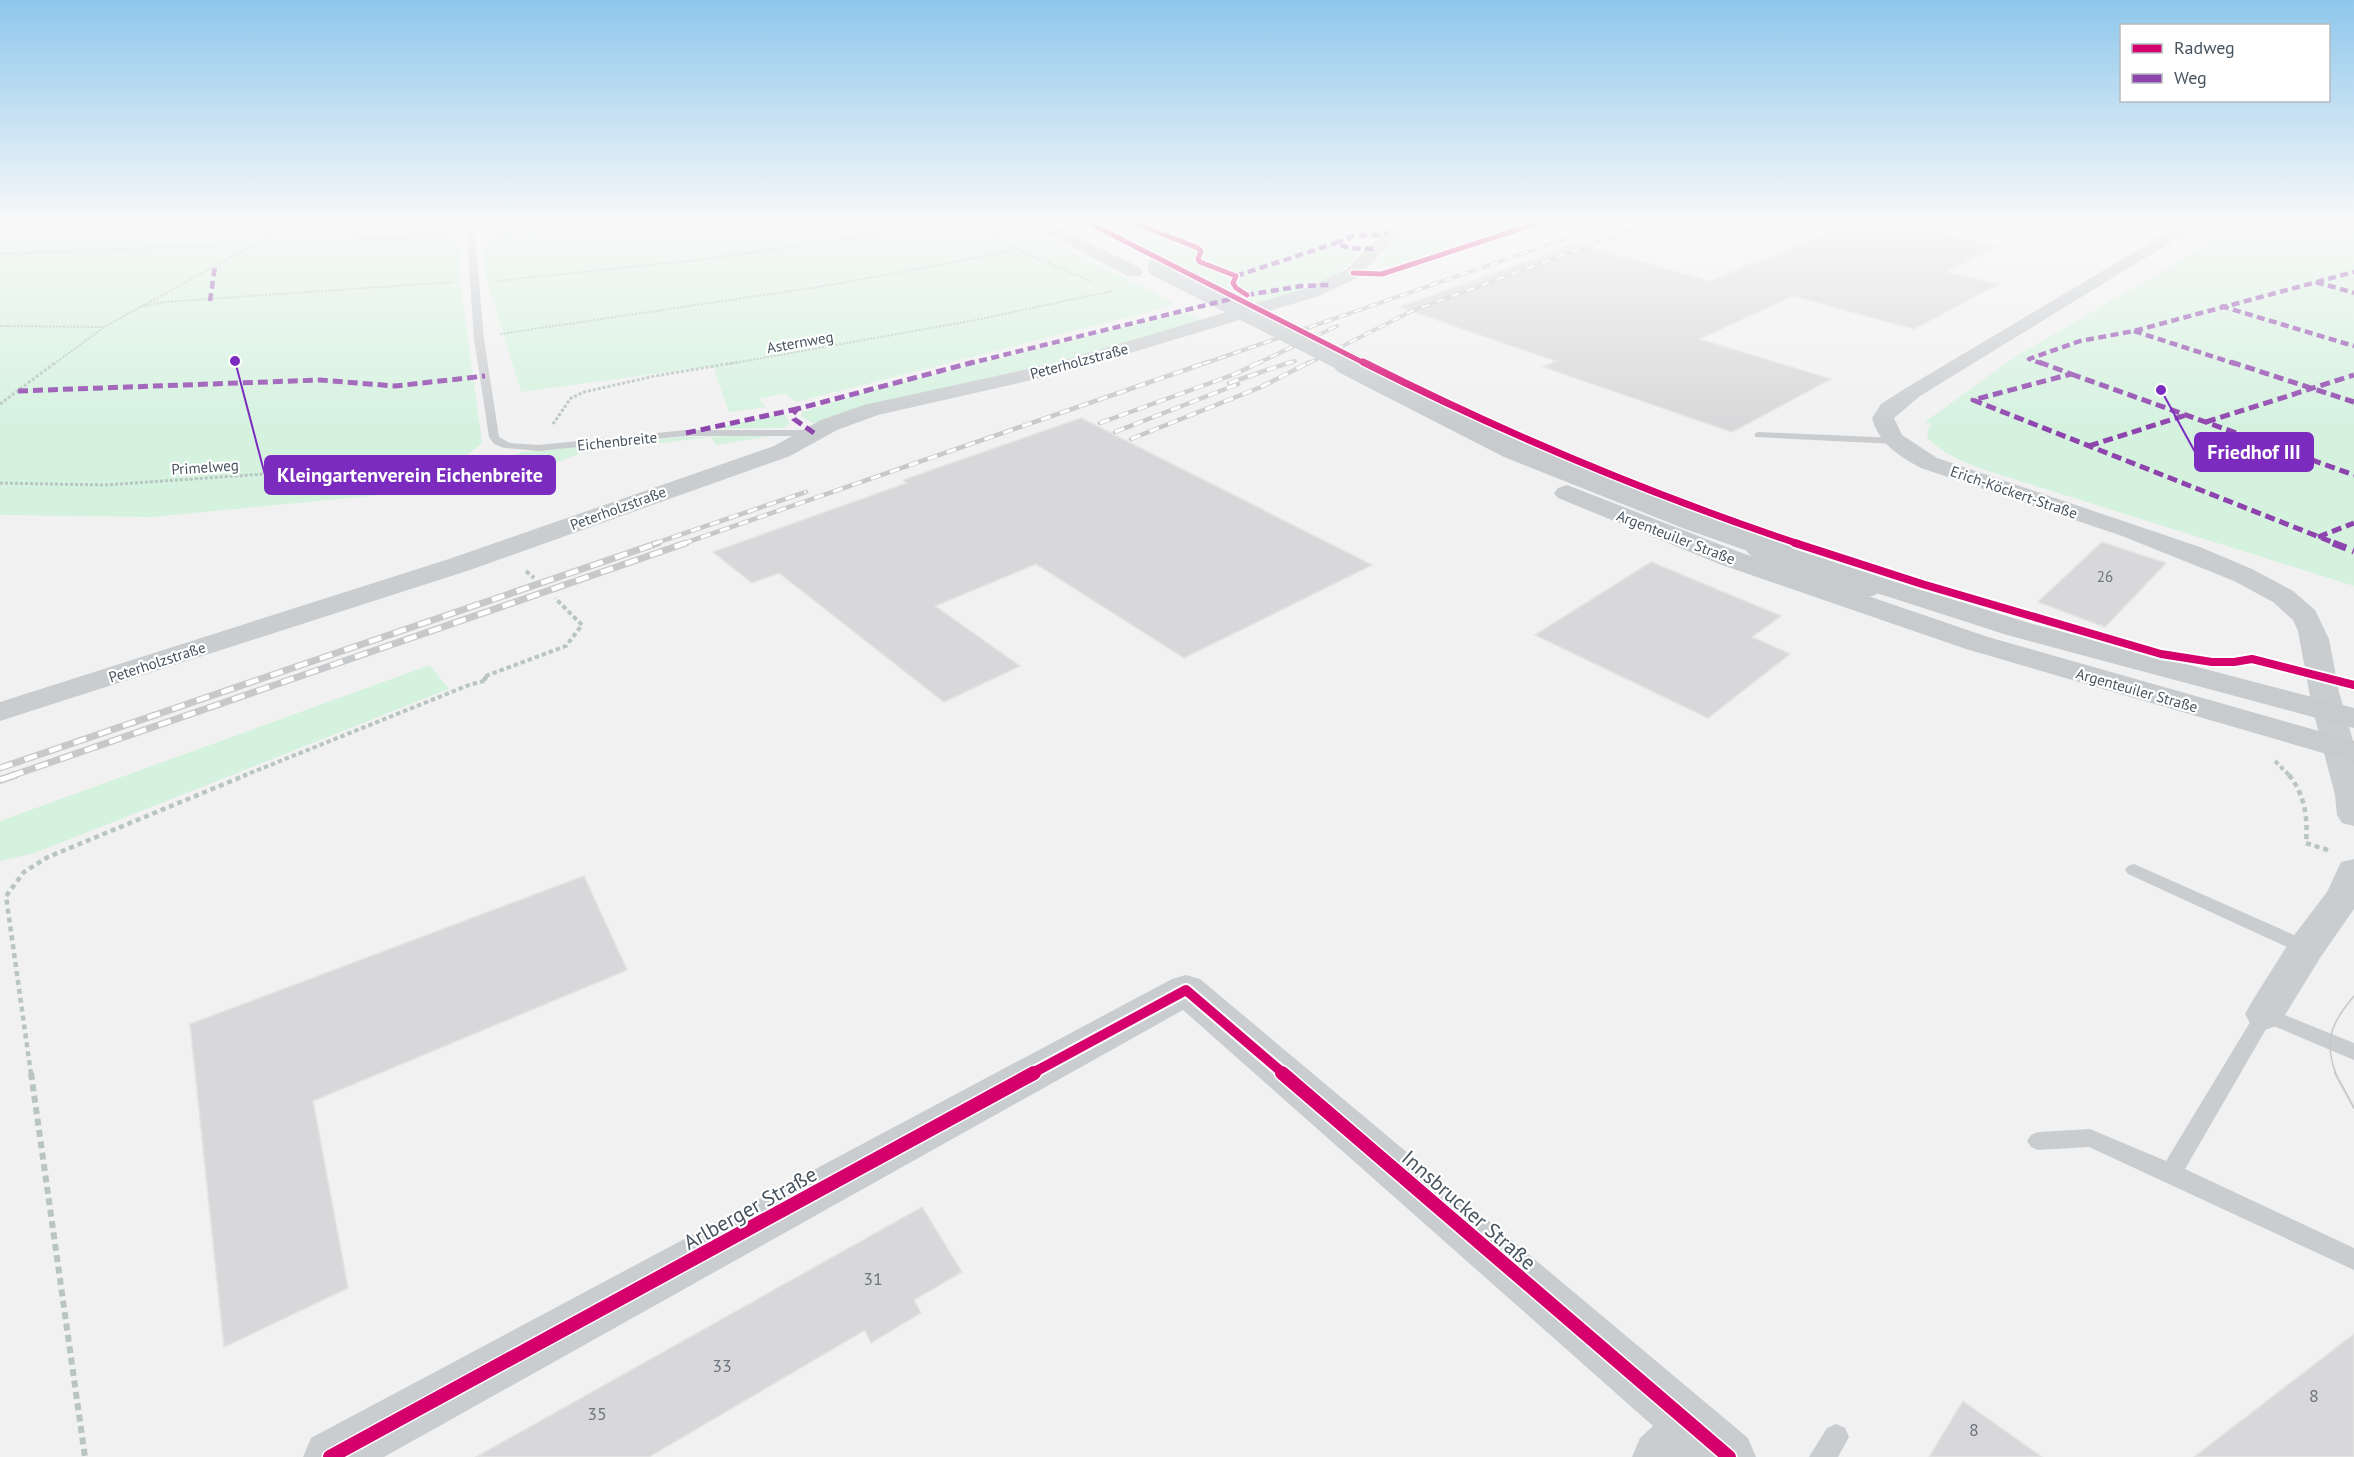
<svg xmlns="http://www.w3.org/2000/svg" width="2354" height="1457" viewBox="0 0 2354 1457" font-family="'PT Sans',sans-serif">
  <rect width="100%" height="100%" fill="#f2f1f1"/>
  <g fill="#d5f2df">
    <polygon points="0,223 461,223 460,279 482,443 466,456 462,466 489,469 491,460 523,452 682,437 770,436 716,445 711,437 580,453 516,479 452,488 152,517 0,515"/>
    <polygon points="481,223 1018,223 1173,303 1164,308 796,402 785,393 759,399 766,407 729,412 713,366 521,392 485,275"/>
    <polygon points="1092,223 1130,223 1151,231 1182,223 1389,223 1381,230 1341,237 1324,245 1356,251 1357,255 1389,245 1409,223 1527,223 1389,267 1376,267 1386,249 1353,259 1352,263 1327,280 1297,285 1308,289 1258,306"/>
    <path d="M2244,223H2354V586L1985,470C1964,462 1945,455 1928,439L1927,430L1932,424L1925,422L2013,358Z"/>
    <polygon points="1185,312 1204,322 1090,355 819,422 812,423 801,416 802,412 875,389"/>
    <polygon points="783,413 790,423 784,428 711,429"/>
    <polygon points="430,665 449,689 35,853 0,861 0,821"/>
  </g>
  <g fill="#d8d8da" stroke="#e3e3e4" stroke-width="1.5">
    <polygon points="1852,223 1896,223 1997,246 1946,272 1999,284 1914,329 1793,296 1699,339 1831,379 1732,432 1543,367 1556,361 1399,307 1576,244 1710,281"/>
    <polygon points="1081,418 1372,565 1184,658 1036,564 935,606 1020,666 944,702 779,573 752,583 713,552 907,483 903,480"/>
    <polygon points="2102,542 2166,563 2105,627 2038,602"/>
    <polygon points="1651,562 1781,616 1752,637 1790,654 1708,718 1535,635"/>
    <polygon points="584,876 627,970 313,1101 348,1288 224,1347 190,1024"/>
    <polygon points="922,1207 962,1272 914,1300 921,1313 871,1343 865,1330 649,1457 476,1457"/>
    <polygon points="2354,1334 2354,1457 2194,1457"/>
    <polygon points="1963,1401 2042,1457 1929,1457"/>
  </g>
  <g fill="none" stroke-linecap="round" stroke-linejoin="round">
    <g stroke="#b8c5c1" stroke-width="2" stroke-dasharray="2 1.5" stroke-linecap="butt">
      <polyline points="970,223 1018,250 1093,282"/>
      <polyline points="492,234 665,223"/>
      <polyline points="1187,250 1198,248"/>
      <polyline points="0,254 449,236"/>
      <polyline points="496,281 698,260 960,223"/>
      <polyline points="140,307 164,302 453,282"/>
      <polyline points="0,326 103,327"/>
      <polyline points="500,334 831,285 1018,250"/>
      <polyline points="54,364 104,327 294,223"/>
      <polyline points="729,364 976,320 1112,291"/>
    </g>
    <g stroke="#b8c5c1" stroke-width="3" stroke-dasharray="3 2" stroke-linecap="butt">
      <polyline points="0,404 56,362"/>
      <polyline points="553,424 571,398 584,392 655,376 739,362"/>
      <polyline points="0,483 105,485 481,459"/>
    </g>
    <g stroke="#b8c5c1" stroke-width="4" stroke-dasharray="4.5 3" stroke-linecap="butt">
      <polyline points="526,571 534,578"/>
      <polyline points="2275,761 2290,776"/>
      <polyline points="243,776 469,685 487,680 483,677 566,646 582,625 555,598"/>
    </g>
    <g stroke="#b8c5c1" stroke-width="4.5" stroke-dasharray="5 4" stroke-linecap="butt">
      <path d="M2289,775C2305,795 2308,818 2306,843L2331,851"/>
      <polyline points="31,1074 6,896 24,872 48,857 246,775"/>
    </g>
    <polyline stroke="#b8c5c1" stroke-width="6" stroke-dasharray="7 4.5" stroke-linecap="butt" points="31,1073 85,1457"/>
    <g fill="#cacdd0" fill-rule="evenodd">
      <polygon points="466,223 474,223 484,339 499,437 510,443 539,445 686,430 814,430 819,433 814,436 686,436 539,451 504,448 494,444 489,437 474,339"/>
      <polygon points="1531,223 1542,223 1385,276 1353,275 1349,273 1353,271 1381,272"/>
      <polygon points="1759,432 1895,438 1900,441 1895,444 1755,437 1755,433"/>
      <polygon points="2134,864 2312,943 2315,948 2312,953 2306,955 2300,953 2128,874 2125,870 2128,866"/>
      <polygon points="2265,1007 2354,1043 2354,1060 2269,1024 2185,1169 2354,1248 2354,1270 2089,1147 2038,1150 2031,1147 2027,1141 2031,1135 2038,1132 2090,1129 2166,1161 2258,1009"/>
      <polygon points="1836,1424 1845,1428 1849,1437 1838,1457 1809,1457 1827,1428"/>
    </g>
    <g fill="#cacdd0" fill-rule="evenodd">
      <polygon points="1391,223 1408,223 1359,277 1319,296 1067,372 878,415 837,430 790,456 467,571 0,721 0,702 449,559 774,446 821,420 864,405 1055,363 1307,288 1347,269"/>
      <path d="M2183,223H2202L1920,396L1894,418L1902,435L1937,458L2200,547L2252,569L2293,591L2315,610L2329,639L2339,692L2354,744V826L2342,823L2337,815L2335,795L2312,707L2298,631L2293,620L2273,602L2234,581L2122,536L1921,468C1899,456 1879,444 1872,418L1881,404L1906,388Z"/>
      <polygon points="2354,859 2354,909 2320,958 2279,1025 2265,1030 2251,1025 2245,1014 2251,1003 2292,938 2327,892 2341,862"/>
      <polygon points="1186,975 1200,979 1748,1438 1756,1457 1632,1457 1640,1438 1653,1426 1183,1010 384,1457 303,1457 311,1438 1172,979"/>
    </g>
    <g fill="#c7cbce" fill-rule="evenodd">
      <polygon points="1030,223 1050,223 1140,268 1143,272 1140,276 1128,276 1032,226"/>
      <polygon points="1567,485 1742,553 1988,637 2354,741 2354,762 1966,649 1722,565 1558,498 1554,493 1558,488"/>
      <polygon points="1868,573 2029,623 2354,708 2354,728 2007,635 1858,587 1854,581 1858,575"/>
    </g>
    <path stroke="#c6c8ca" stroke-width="1.5" d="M2336,1074C2323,1040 2332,1022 2354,996"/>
    <polyline stroke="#c6c8ca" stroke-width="2" points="2335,1073 2354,1108"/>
    <defs>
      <g id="rail-far3">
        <polyline points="1605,231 1628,223"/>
        <polyline points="1203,364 1611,223"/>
        <polyline points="1256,364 1337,326"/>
        <polyline points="1286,364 1295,361"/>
        <polyline points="1307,364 1412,311 1650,223"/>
      </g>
      <g id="rail-far2">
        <polyline points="1229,383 1291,362"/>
        <polyline points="1100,423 1235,374 1260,362"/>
        <polyline points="1115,432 1238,384"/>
        <polyline points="1131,439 1261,387 1310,362"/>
        <polyline points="653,544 806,492"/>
        <polyline points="682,544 1208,362"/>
      </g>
      <g id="rail-far1">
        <polyline points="0,768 658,543"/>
        <polyline points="11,776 686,543"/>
      </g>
      <polyline id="rail" points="0,780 15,775"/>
    </defs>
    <use href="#rail-far3" stroke="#c6c8ca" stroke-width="4"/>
    <use href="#rail-far2" stroke="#c6c8ca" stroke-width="4.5"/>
    <use href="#rail-far1" stroke="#c6c8ca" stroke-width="7"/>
    <use href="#rail" stroke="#c6c8ca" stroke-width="8"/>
    <use href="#rail-far3" stroke="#fff" stroke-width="2" stroke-dasharray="8" stroke-linecap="butt"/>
    <use href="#rail-far2" stroke="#fff" stroke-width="3" stroke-dasharray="10" stroke-linecap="butt"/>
    <use href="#rail-far1" stroke="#fff" stroke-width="4.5" stroke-dasharray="13" stroke-linecap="butt"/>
    <use href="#rail" stroke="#fff" stroke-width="5" stroke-dasharray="16" stroke-linecap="butt"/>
    <polyline stroke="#c7cbce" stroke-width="19" points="1157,267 1348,364"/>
    <polyline stroke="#c7cbce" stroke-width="24" points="1345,362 1509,446 1690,518 1764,544"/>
    <polyline stroke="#c7cbce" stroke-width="31" points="1760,543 1868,581"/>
    <g stroke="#8e44ad" stroke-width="4.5" stroke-dasharray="8 4.5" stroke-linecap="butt">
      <polyline points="1373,249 1349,248 1336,243 1354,236 1388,234"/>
      <polyline points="1236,276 1336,243"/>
      <polyline points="2316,282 2354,293"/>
      <polyline points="210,301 215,266"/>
      <polyline points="2221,306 2354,346"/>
      <polyline points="2134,331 2236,364"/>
      <polyline points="967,364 1247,295 1301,286 1331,285"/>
      <polyline points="2043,364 2029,359 2080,341 2134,331 2354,272"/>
    </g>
    <g stroke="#8e44ad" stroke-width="5" stroke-dasharray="10 5" stroke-linecap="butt">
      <polyline points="2039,362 2071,374 1973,400 2337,544"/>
      <polyline points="2231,362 2354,402"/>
      <polyline points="2071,374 2354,475"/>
      <polyline points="18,391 320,380 395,386 485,376"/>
      <polyline points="2206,422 2354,375"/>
      <polyline points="686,433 797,409"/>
      <polyline points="814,433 794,419 793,414 797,409 974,362"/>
      <polyline points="2089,446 2186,415"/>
      <polyline points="484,458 488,482"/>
      <polyline points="2318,537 2354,523"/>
    </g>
    <polyline stroke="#8e44ad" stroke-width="7" stroke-dasharray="14 7" stroke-linecap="butt" points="2333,543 2354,551"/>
    <defs>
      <g id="cycleway-far4">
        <polyline points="1089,223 1366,364"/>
        <polyline points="1135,223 1198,248 1201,251 1198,259 1200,262 1236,276 1233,283 1236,288 1247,295"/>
        <polyline points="1353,273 1382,274 1538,223"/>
      </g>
      <path id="cycleway-far3" d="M1363,362C1504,433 1649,494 1799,544"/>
      <polyline id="cycleway-far2" points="1795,543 1922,584 2161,654 2212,662 2234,662 2252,659 2354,685"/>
      <polyline id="cycleway-far1" points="1031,1074 1186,990 1284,1074"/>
      <g id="cycleway">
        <polyline points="1282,1073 1729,1457"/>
        <polyline points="330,1457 1034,1073"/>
      </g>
    </defs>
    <use href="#cycleway-far4" stroke="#fff" stroke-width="8"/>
    <use href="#cycleway-far3" stroke="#fff" stroke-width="10"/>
    <use href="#cycleway-far2" stroke="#fff" stroke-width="12"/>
    <use href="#cycleway-far1" stroke="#fff" stroke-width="14"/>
    <use href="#cycleway" stroke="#fff" stroke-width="17"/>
    <use href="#cycleway-far4" stroke="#d6006c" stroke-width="5"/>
    <use href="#cycleway-far3" stroke="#d6006c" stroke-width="7"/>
    <use href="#cycleway-far2" stroke="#d6006c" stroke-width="8"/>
    <use href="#cycleway-far1" stroke="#d6006c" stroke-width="10"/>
    <use href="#cycleway" stroke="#d6006c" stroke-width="14"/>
  </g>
  <linearGradient id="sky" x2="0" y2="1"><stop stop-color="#8ec7ec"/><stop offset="0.52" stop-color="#f9f9f9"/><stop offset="1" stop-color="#f9f9f9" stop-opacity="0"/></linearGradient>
  <rect width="2354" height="427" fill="url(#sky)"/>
  <g text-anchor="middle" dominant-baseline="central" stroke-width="4.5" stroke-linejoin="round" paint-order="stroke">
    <g font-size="15" fill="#47545f" stroke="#fff">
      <text transform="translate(800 342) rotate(-10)">Asternweg</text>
      <text transform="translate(1079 361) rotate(-15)">Peterholzstraße</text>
      <text transform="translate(617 441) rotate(-6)">Eichenbreite</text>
      <text transform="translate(205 467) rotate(-4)">Primelweg</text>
      <text transform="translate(2014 492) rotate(19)">Erich-Köckert-Straße</text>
      <text transform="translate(618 508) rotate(-20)">Peterholzstraße</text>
      <text transform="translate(1676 537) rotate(21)">Argenteuiler Straße</text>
      <text transform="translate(157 662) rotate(-18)">Peterholzstraße</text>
      <text transform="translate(2137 690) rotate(16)">Argenteuiler Straße</text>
    </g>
    <g font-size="15" fill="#6d767f">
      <text x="2105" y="576">26</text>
    </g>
    <g font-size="18" fill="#6d767f">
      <text x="873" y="1278">31</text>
      <text x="722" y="1365">33</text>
      <text x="2314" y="1395">8</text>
      <text x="597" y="1413">35</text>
      <text x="1974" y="1429">8</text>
    </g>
    <g font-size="21" fill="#47545f" stroke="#fff">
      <text transform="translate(750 1208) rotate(-29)">Arlberger Straße</text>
      <text transform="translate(1469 1210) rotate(41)">Innsbrucker Straße</text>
    </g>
  </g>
  <path fill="none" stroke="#7b2cbf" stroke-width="2" d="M2161 390L2195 452M235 361L265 475"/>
  <g fill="#7b2cbf" stroke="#fff" stroke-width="2">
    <circle cx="2161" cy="390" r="6"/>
    <circle cx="235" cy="361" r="6"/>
  </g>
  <g fill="#7b2cbf" stroke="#7b2cbf" stroke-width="2">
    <rect x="2195" y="433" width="118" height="38" rx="6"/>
    <rect x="265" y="456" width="290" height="38" rx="6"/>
  </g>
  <g font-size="20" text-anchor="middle" font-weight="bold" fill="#fff">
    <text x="2254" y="459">Friedhof III</text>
    <text x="410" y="482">Kleingartenverein Eichenbreite</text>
  </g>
  <rect x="2120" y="24" width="210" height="78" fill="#ffffff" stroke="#b5bbbf" stroke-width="1.5"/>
  <rect x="2132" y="44" width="30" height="9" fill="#d6006c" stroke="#b5bbbf" stroke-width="1.5"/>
  <text x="2174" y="54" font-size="18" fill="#47545f">Radweg</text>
  <rect x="2132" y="74" width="30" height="9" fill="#8e44ad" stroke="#b5bbbf" stroke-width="1.5"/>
  <text x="2174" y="84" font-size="18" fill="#47545f">Weg</text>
</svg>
